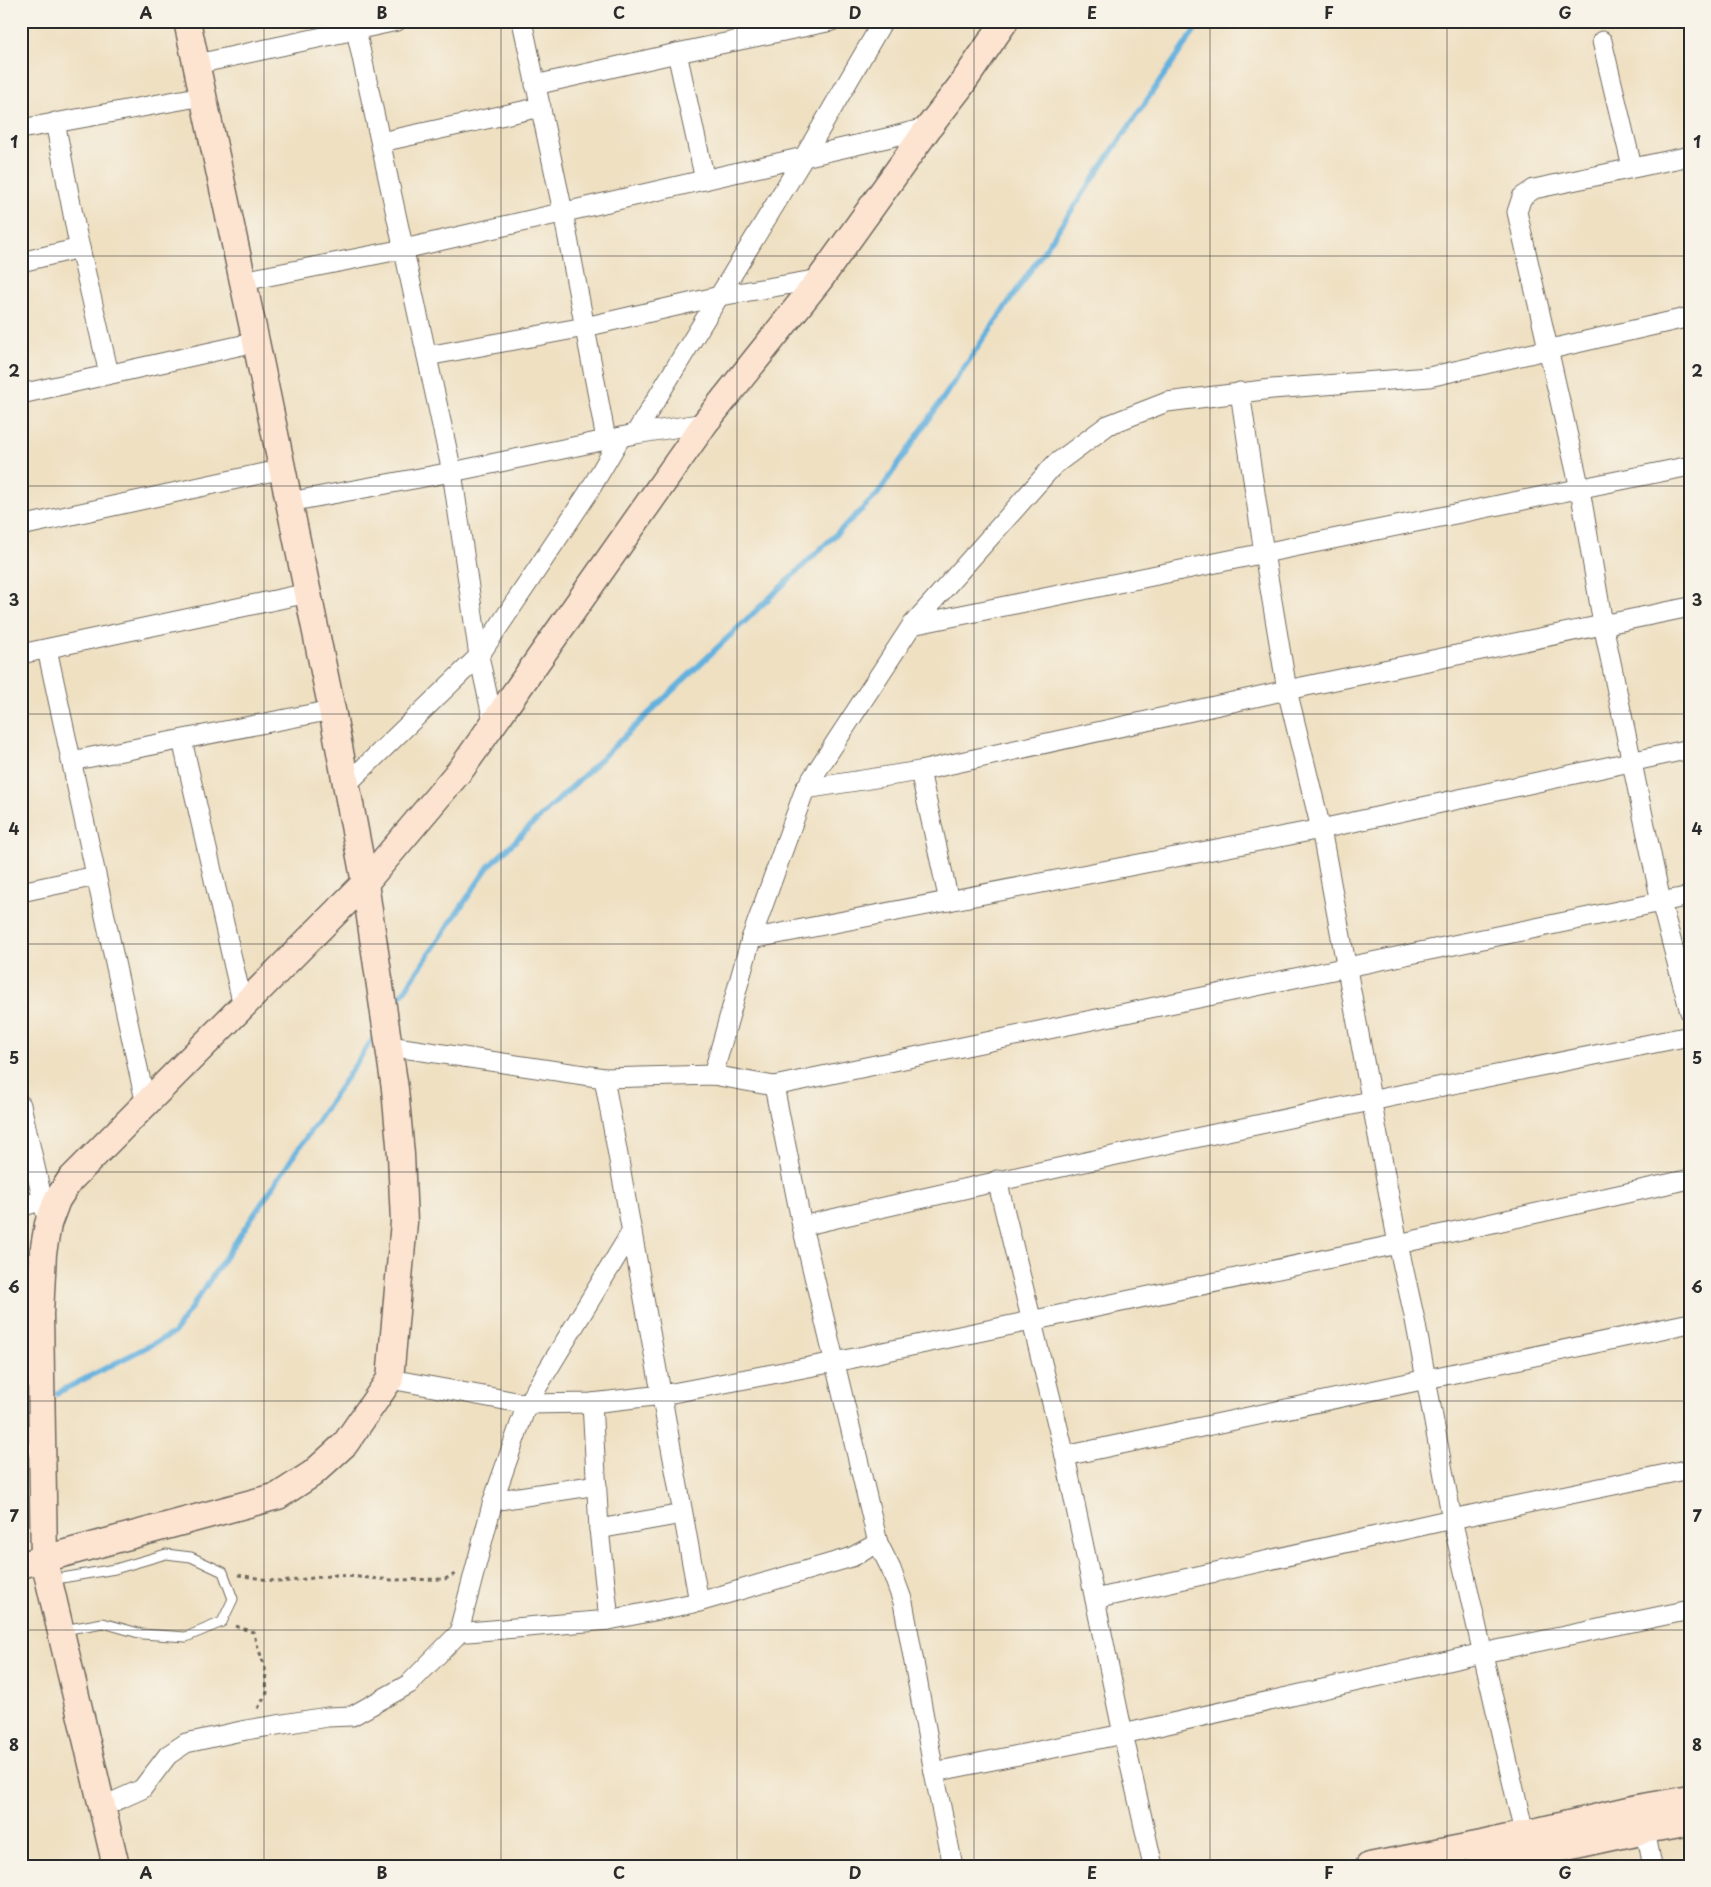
<svg xmlns="http://www.w3.org/2000/svg" width="1711" height="1887" viewBox="0 0 1711 1887" font-family="'Playpen Sans',sans-serif">
  <rect width="100%" height="100%" fill="#f7f3e8"/>
  <filter id="ink" filterUnits="userSpaceOnUse"><feTurbulence type="fractalNoise" baseFrequency=".02" numOctaves="2"/><feDisplacementMap in="SourceGraphic" scale="10" xChannelSelector="R" yChannelSelector="G"/><feConvolveMatrix kernelMatrix="1 2 1 2 8 2 1 2 1" color-interpolation-filters="sRGB"/></filter>
  <filter id="wash" filterUnits="userSpaceOnUse"><feTurbulence type="fractalNoise" baseFrequency=".0096" numOctaves="4" result="noise"/><feDisplacementMap in="SourceGraphic" scale="20" xChannelSelector="R" yChannelSelector="G"/><feGaussianBlur stdDeviation="1.12" result="paint"/><feColorMatrix in="noise" values="0 0 0 0 0 0 0 0 0 0 0 0 0 0 0 0 0 1.4 0 .05"/><feComposite in="paint" operator="in"/></filter>
  <g filter="url(#wash)">
    <rect width="100%" height="100%" fill="#efe0c2"/>
    <g fill="none" stroke-linecap="round" stroke-linejoin="round">
      <g stroke="#64b1de" stroke-width="5.5">
        <polyline points="392,1009 488,867 877,495 1201,21"/>
        <polyline points="57,1393 174,1333 378,1031"/>
        <polyline points="21,1412 25,1410"/>
      </g>
    </g>
  </g>
  <g filter="url(#ink)">
    <g fill="none" stroke-linecap="round" stroke-linejoin="round">
      <defs>
        <polyline id="lane" points="50,1580 115,1569 166,1554 191,1557 223,1572 233,1599 222,1622 186,1637 142,1634 103,1623 63,1630"/>
        <g id="street">
          <polyline points="522,21 563,212 606,439"/>
          <polyline points="356,30 452,472 479,656 493,721"/>
          <polyline points="1602,41 1632,167"/>
          <polyline points="677,53 705,180"/>
          <polyline points="197,64 397,21"/>
          <polyline points="535,85 677,53 832,21"/>
          <polyline points="55,122 77,235 109,374"/>
          <polyline points="21,129 203,96"/>
          <polyline points="381,142 541,107"/>
          <polyline points="1690,156 1534,189 1522,197 1517,212 1580,489 1603,624 1661,902 1690,1012"/>
          <polyline points="21,262 80,248"/>
          <polyline points="243,281 404,249 891,137 929,127"/>
          <polyline points="427,356 585,327 720,296 820,279"/>
          <polyline points="1240,392 1264,553 1287,690 1321,829 1398,1244 1415,1320 1452,1519 1524,1833"/>
          <polyline points="21,394 256,342"/>
          <polyline points="635,434 804,157 883,21"/>
          <polyline points="289,502 452,472 635,434 705,423"/>
          <polyline points="21,526 283,469"/>
          <polyline points="912,625 1690,466"/>
          <polyline points="47,649 146,1105"/>
          <polyline points="21,654 308,593"/>
          <polyline points="182,740 243,1006"/>
          <polyline points="71,761 332,710"/>
          <polyline points="920,771 949,901"/>
          <polyline points="346,785 479,656 588,493 621,437"/>
          <polyline points="805,789 920,771 1287,690 1690,607"/>
          <polyline points="21,892 96,876"/>
          <polyline points="751,939 1321,829 1690,749"/>
          <polyline points="389,1046 604,1078 713,1075 774,1086 1690,896"/>
          <polyline points="713,1075 751,939 805,789 912,625 1054,465 1108,425 1167,402 1272,389 1429,377 1690,317"/>
          <polyline points="604,1078 699,1602"/>
          <polyline points="21,1105 48,1224"/>
          <polyline points="997,1180 1065,1456 1123,1734 1153,1866"/>
          <polyline points="21,1207 43,1200"/>
          <path d="M802,1226C1097,1157 1393,1095 1690,1036"/>
          <polyline points="390,1379 527,1404 592,1403 662,1395 835,1362 1398,1244 1690,1179"/>
          <polyline points="592,1403 599,1529 609,1620"/>
          <polyline points="1065,1456 1690,1323"/>
          <polyline points="493,1501 597,1485"/>
          <polyline points="599,1529 682,1514"/>
          <polyline points="878,1543 891,1569 903,1602 934,1772"/>
          <polyline points="1095,1599 1452,1519 1690,1469"/>
          <polyline points="463,1629 468,1632 609,1620 699,1602 852,1557 878,1543 802,1226 774,1086"/>
          <polyline points="463,1629 461,1623 493,1501 527,1404 632,1231"/>
          <polyline points="102,1807 142,1789 168,1755 186,1743 246,1730 327,1717 352,1716 409,1684 463,1629"/>
          <polyline points="1645,1830 1652,1866"/>
          <polyline points="953,1866 934,1772 1123,1734 1483,1653 1690,1610"/>
        </g>
        <g id="secondary">
          <polyline points="21,1565 278,1496 312,1474 345,1444 390,1379 404,1222 401,1155 395,1089 365,883 332,710 256,342 187,21"/>
          <polyline points="116,1866 44,1560 40,1314 43,1253 48,1224 57,1200 70,1180 365,883 462,768 705,423 820,279 929,127 960,87 1005,21"/>
          <polyline points="1369,1866 1482,1844 1638,1808 1690,1799"/>
          <polyline points="1479,1866 1645,1830 1690,1822"/>
        </g>
      </defs>
      <use href="#lane" stroke="#706a60" stroke-width="11"/>
      <use href="#street" stroke="#706a60" stroke-width="21"/>
      <use href="#secondary" stroke="#706a60" stroke-width="29"/>
      <g stroke="#706a60" stroke-width="3" stroke-dasharray="4 4" stroke-linecap="butt">
        <polyline points="238,1575 281,1582 336,1575 392,1580 445,1579 455,1574"/>
        <polyline points="235,1626 253,1632 265,1668 267,1693 257,1710"/>
      </g>
      <use href="#lane" stroke="#fff" stroke-width="9"/>
      <use href="#street" stroke="#fff" stroke-width="19"/>
      <use href="#secondary" stroke="#fde4d1" stroke-width="26"/>
    </g>
  </g>
  <path fill="none" stroke="#2b2b2b" stroke-width="1" stroke-opacity="0.55" d="M264,21V1866M501,21V1866M737,21V1866M974,21V1866M1210,21V1866M1447,21V1866M21,256H1690M21,486H1690M21,714H1690M21,944H1690M21,1172H1690M21,1401H1690M21,1630H1690"/>
  <rect width="1711" height="1887" fill="none" stroke="#f7f3e8" stroke-width="55"/>
  <rect x="28" y="28" width="1656" height="1832" fill="none" stroke="#2b2b2b" stroke-width="2"/>
  <g font-size="16" text-anchor="middle" font-weight="bold" fill="#2b2b2b">
    <text x="146" y="19">A</text>
    <text x="382" y="19">B</text>
    <text x="619" y="19">C</text>
    <text x="855" y="19">D</text>
    <text x="1092" y="19">E</text>
    <text x="1329" y="19">F</text>
    <text x="1565" y="19">G</text>
    <text x="14" y="148">1</text>
    <text x="1697" y="148">1</text>
    <text x="14" y="377">2</text>
    <text x="1697" y="377">2</text>
    <text x="14" y="606">3</text>
    <text x="1697" y="606">3</text>
    <text x="14" y="835">4</text>
    <text x="1697" y="835">4</text>
    <text x="14" y="1064">5</text>
    <text x="1697" y="1064">5</text>
    <text x="14" y="1293">6</text>
    <text x="1697" y="1293">6</text>
    <text x="14" y="1522">7</text>
    <text x="1697" y="1522">7</text>
    <text x="14" y="1751">8</text>
    <text x="1697" y="1751">8</text>
    <text x="146" y="1879">A</text>
    <text x="382" y="1879">B</text>
    <text x="619" y="1879">C</text>
    <text x="855" y="1879">D</text>
    <text x="1092" y="1879">E</text>
    <text x="1329" y="1879">F</text>
    <text x="1565" y="1879">G</text>
  </g>
</svg>
